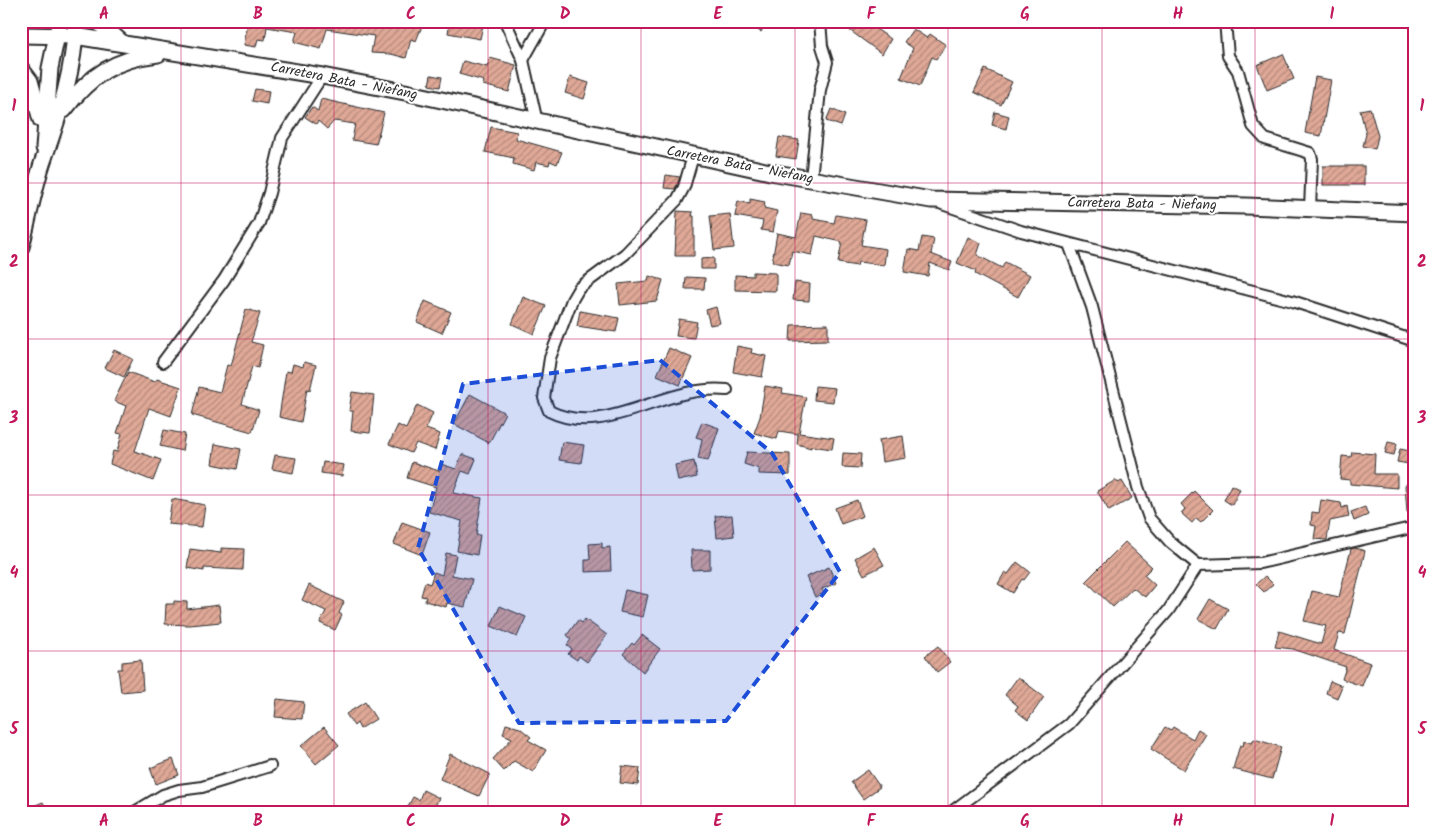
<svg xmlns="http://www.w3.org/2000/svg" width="1436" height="834" viewBox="0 0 1436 834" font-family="Kalam,sans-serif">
  <defs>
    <pattern id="building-hatch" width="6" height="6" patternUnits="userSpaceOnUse" patternTransform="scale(1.25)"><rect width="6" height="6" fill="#dfa897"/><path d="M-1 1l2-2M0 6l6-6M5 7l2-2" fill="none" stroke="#b5897b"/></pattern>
  </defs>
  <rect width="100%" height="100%" fill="#fff"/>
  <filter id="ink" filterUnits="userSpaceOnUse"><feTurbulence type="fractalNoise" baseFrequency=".02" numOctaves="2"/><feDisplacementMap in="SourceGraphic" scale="10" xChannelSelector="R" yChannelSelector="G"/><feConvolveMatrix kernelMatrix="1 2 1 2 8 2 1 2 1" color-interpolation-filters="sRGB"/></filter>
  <g filter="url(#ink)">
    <g fill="url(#building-hatch)" stroke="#2b2b2b">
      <polygon points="248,21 424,21 416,41 411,39 406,58 391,54 371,53 374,36 327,29 321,49 294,42 297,32 267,27 265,40 258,39 256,47 244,45"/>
      <polygon points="450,21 483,25 480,39 448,33"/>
      <polygon points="742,21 767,21 761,32"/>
      <polygon points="837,21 864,21 891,39 882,54"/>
      <polygon points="913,29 927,38 930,34 946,45 936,59 932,57 920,86 901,78 913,48 904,42"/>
      <polygon points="1283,54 1294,79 1267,90 1257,65"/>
      <polygon points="490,58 516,65 509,92 483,85 484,81 459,74 463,61 487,67"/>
      <polygon points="985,69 1012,82 1001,105 974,92"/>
      <polygon points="431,75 442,77 440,87 429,85"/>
      <polygon points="570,77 589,83 584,99 565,93"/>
      <polygon points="1315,77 1331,80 1321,136 1305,133"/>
      <polygon points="255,89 269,91 267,104 252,101"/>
      <polygon points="321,99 384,113 376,144 352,140 355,124 334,121 327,129 318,121 316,124 305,117 312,107 318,111"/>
      <polygon points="1370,108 1378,136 1375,149 1363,146 1366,134 1360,110"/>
      <polygon points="831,109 845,115 841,126 826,121"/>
      <polygon points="995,112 1009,116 1006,129 992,125"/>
      <polygon points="491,127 517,132 516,139 562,152 557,164 550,161 549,165 536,162 534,170 513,164 514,158 485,152"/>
      <polygon points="779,137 799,140 796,159 776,156"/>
      <rect x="1323" y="166" width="41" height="19"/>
      <polygon points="666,175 680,177 675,189 664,188"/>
      <polygon points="750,199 765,202 764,208 777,211 773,232 761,230 763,221 735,216 738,201 750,204"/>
      <polygon points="677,211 693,212 692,216 694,216 694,256 675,256"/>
      <polygon points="801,213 813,215 813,219 834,223 836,215 866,220 861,245 886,249 884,265 858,262 857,266 838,263 842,242 816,236 812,255 792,251 789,265 772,262 777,233 796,237"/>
      <polygon points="730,214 734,248 714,250 710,216"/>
      <polygon points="922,237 934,239 931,254 952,262 949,270 930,263 928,276 904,272 908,249 919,251"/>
      <polygon points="968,237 981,243 977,255 1002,268 1005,262 1030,275 1018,297 975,274 976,271 957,263"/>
      <polygon points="714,258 714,269 701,269 701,259"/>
      <polygon points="753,272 776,273 776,291 735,290 735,275 753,276"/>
      <polygon points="649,276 663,280 657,301 620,305 618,284 648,281"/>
      <polygon points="686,277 705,278 704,289 685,289"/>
      <polygon points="795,282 810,284 809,301 793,300"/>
      <polygon points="523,297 546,306 534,334 512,324"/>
      <polygon points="425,301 451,312 442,333 417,322"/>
      <polygon points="716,307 720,323 710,325 706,310"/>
      <polygon points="246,309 260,313 251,342 263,345 258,368 252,366 242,404 259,410 252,432 192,415 199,387 220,392 227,365 231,366"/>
      <polygon points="580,311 619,318 616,332 577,326"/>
      <polygon points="679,319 697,322 694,338 676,336"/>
      <polygon points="828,324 828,340 790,341 791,325"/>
      <polygon points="737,346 752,349 751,353 766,356 762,377 733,372"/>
      <polygon points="669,348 692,358 680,385 657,375"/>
      <polygon points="114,350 133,359 124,377 105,368"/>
      <polygon points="304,362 316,365 310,390 307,389 301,422 279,417 286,371 291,372 293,364 303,367"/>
      <polygon points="128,372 155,382 157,379 181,387 171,416 149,408 135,451 161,460 153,481 110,464 113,451 117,452 122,434 117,433 126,406 114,401"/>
      <polygon points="765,386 783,389 782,393 806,397 799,433 834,438 832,449 811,446 811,448 797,444 798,434 779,431 777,439 754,433 760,417"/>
      <polygon points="815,386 835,388 833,402 814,400"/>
      <polygon points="352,392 374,395 370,433 351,431 353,411 349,411"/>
      <polygon points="470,394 505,413 489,443 454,424"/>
      <polygon points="417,405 433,413 426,429 440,434 435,450 416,443 411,453 389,444 398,425 406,429"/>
      <polygon points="702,422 719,428 708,461 698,459 702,439 696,437"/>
      <polygon points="164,430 185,434 182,451 160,446"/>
      <polygon points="903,436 906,458 882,462 879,440"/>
      <polygon points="562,442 584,445 581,463 559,460"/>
      <polygon points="1388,442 1397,444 1394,455 1385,453"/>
      <polygon points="215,444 241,449 237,469 212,464"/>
      <polygon points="1400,449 1415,452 1415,465 1397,462"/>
      <polygon points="747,452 790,454 790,475 759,474 759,469 744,464"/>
      <polygon points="1352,452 1375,454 1374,474 1397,474 1397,488 1350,484 1350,480 1340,479 1342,456 1351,457"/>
      <polygon points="843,453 861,454 860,468 842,467"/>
      <polygon points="462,454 476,459 470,474 462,471 453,493 482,498 476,535 480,535 477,555 457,551 462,521 429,512 436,487 407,478 412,462 439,471 441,464 456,469"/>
      <polygon points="275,455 296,458 293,473 272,469"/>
      <polygon points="694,461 697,477 678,481 675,465"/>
      <polygon points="323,462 344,465 342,476 321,473"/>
      <polygon points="1116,480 1118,483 1122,481 1132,498 1109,511 1097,491"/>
      <polygon points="1415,484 1415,512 1407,512 1405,485"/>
      <polygon points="1231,485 1240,489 1232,505 1224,500"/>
      <polygon points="1194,491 1213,510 1201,522 1196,518 1192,523 1181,513 1185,509 1181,504"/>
      <polygon points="172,499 205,505 202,527 168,524"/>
      <polygon points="857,500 863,516 841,524 835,508"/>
      <polygon points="1321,500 1341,503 1342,508 1347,506 1349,517 1330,521 1327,540 1314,539 1316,526 1311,525 1312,512 1319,513"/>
      <polygon points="1365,507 1368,515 1354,521 1351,512"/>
      <polygon points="732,515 734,536 717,538 715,516"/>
      <polygon points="402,522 430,532 422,555 394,544"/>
      <polygon points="1125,542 1152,567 1144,575 1155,585 1145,597 1133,588 1113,607 1086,581"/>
      <polygon points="602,543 602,548 610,547 611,571 585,572 585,560 590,560 589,544"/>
      <polygon points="874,547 884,565 864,575 855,558"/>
      <polygon points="221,548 244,549 243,570 204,568 204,571 187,568 190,549 221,553"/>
      <polygon points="1355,548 1365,551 1345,634 1339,633 1334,650 1370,663 1362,686 1342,679 1346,667 1293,649 1275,647 1279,631 1321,644 1326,626 1304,621 1312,591 1339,597 1351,549"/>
      <polygon points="691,550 710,550 710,569 692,570"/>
      <polygon points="446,553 456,555 452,575 472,579 465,607 447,603 446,607 425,601 426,597 421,596 425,582 430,584 434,572 442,575"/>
      <polygon points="1017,562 1030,572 1024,580 1022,579 1013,593 998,584 1005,572 1008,574"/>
      <polygon points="829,567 836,583 822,589 824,593 815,597 806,577"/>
      <polygon points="1265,576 1273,584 1264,592 1256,584"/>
      <polygon points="309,585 344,602 339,613 342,615 335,630 320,623 326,611 302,600"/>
      <polygon points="625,590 648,595 643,617 620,612"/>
      <polygon points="1210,599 1228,609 1217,629 1198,619"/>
      <polygon points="174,601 187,602 187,609 219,605 221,622 190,625 165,624 166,604 174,604"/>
      <polygon points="500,606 526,617 517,637 491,626"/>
      <polygon points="585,619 607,635 587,662 579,656 577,660 568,654 572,649 567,645 571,639 567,635 578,620 582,623"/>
      <polygon points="642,635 660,649 643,672 623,654 632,643 634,645"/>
      <polygon points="938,646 950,662 937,672 925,656"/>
      <polygon points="141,660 143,690 121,692 118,669 122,669 122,662"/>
      <polygon points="1018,677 1044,697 1028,720 1015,710 1018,706 1005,695"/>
      <polygon points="1330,681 1342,686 1337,698 1326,693"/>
      <polygon points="277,699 304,702 302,719 275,717"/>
      <polygon points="365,702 376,719 360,729 357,723 354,726 346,714"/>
      <polygon points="506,724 520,728 531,737 528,740 546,750 533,772 514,761 504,771 493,759 512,738 503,734"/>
      <polygon points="324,727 339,745 316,764 301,746"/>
      <polygon points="1165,727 1171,730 1173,727 1193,739 1198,729 1206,734 1184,770 1151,749"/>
      <polygon points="1254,739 1281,747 1272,779 1233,769 1240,745 1243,746 1244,741 1252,743"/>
      <polygon points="450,754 490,774 479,796 440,779"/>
      <polygon points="173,759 179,775 156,784 150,768"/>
      <polygon points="622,766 640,768 638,785 620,783"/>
      <polygon points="868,770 880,787 863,799 851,782"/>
      <polygon points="423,790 439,798 432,813 413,813 406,810 413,797 419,800"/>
      <polygon points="43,802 48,813 21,813 21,811"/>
    </g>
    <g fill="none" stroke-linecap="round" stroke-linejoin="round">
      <defs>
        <g id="street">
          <polyline points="505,21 523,60 537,122"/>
          <polyline points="1225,21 1228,56 1238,71 1253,126 1265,139 1310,153 1312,159 1310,209"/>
          <polyline points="523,60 545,21"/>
          <path d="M693,156L684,187L677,200L625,254L579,288L572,300L550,358L544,398L549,411C606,440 665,383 727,390"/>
          <polyline points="811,179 820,90 827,62 822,46 820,21"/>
          <polyline points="942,204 1021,231 1292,301 1415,341"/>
          <polyline points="1069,244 1092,307 1138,487 1149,518 1170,542 1198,565 1260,563 1415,527"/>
          <polyline points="163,362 224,280 259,223 269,193 282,138 322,76"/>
          <polyline points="133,813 163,795 179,790 202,787 270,766"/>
          <polyline points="950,813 1069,724 1168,611 1198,565"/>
        </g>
        <g id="primary">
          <polyline points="97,21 121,42"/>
          <polyline points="21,35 75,36 322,76 405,92 770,172 931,200 1246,206 1415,213"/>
          <polyline points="21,69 30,81 41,120"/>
          <path d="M64,110C90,75 115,59 158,54"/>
          <polyline points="44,148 50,68 60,21"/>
          <path d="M21,247C29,217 34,186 44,158C60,113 74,70 76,21"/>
        </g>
      </defs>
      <use href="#street" stroke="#2b2b2b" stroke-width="14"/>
      <use href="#primary" stroke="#2b2b2b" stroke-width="19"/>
      <use href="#street" stroke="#fff" stroke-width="10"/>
      <use href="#primary" stroke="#fff" stroke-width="15"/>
    </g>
  </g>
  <path fill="#1d4ed8" fill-opacity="0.2" stroke="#1d4ed8" stroke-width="4" stroke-dasharray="10 6" stroke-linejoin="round" d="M660,360L772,453L840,572L726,721L519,723L418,548L463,384Z"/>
  <path fill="none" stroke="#c2185b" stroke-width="1" stroke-opacity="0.55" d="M181,21V813M334,21V813M488,21V813M641,21V813M795,21V813M948,21V813M1102,21V813M1255,21V813M21,183H1415M21,339H1415M21,495H1415M21,651H1415"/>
  <g text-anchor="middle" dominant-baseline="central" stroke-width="4" stroke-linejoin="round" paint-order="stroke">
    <g font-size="14" fill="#2b2b2b" stroke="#fff">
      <text transform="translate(344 81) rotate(11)">Carretera Bata - Niefang</text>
      <text transform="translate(740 165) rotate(11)">Carretera Bata - Niefang</text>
      <text transform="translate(1142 204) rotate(1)">Carretera Bata - Niefang</text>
    </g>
  </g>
  <rect width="1436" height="834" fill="none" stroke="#fff" stroke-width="55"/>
  <rect x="28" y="28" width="1380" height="778" fill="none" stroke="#c2185b" stroke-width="2"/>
  <g font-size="16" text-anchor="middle" font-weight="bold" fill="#c2185b">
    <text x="104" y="19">A</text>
    <text x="258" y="19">B</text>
    <text x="411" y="19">C</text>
    <text x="565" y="19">D</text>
    <text x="718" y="19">E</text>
    <text x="871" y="19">F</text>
    <text x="1025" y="19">G</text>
    <text x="1178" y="19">H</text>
    <text x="1332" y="19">I</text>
    <text x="14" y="111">1</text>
    <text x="1422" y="111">1</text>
    <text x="14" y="267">2</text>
    <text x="1422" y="267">2</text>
    <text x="14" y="423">3</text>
    <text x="1422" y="423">3</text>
    <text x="14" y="578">4</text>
    <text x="1422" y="578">4</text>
    <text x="14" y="734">5</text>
    <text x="1422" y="734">5</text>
    <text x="104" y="826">A</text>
    <text x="258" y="826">B</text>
    <text x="411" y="826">C</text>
    <text x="565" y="826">D</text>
    <text x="718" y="826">E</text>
    <text x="871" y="826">F</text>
    <text x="1025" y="826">G</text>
    <text x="1178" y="826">H</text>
    <text x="1332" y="826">I</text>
  </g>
</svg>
